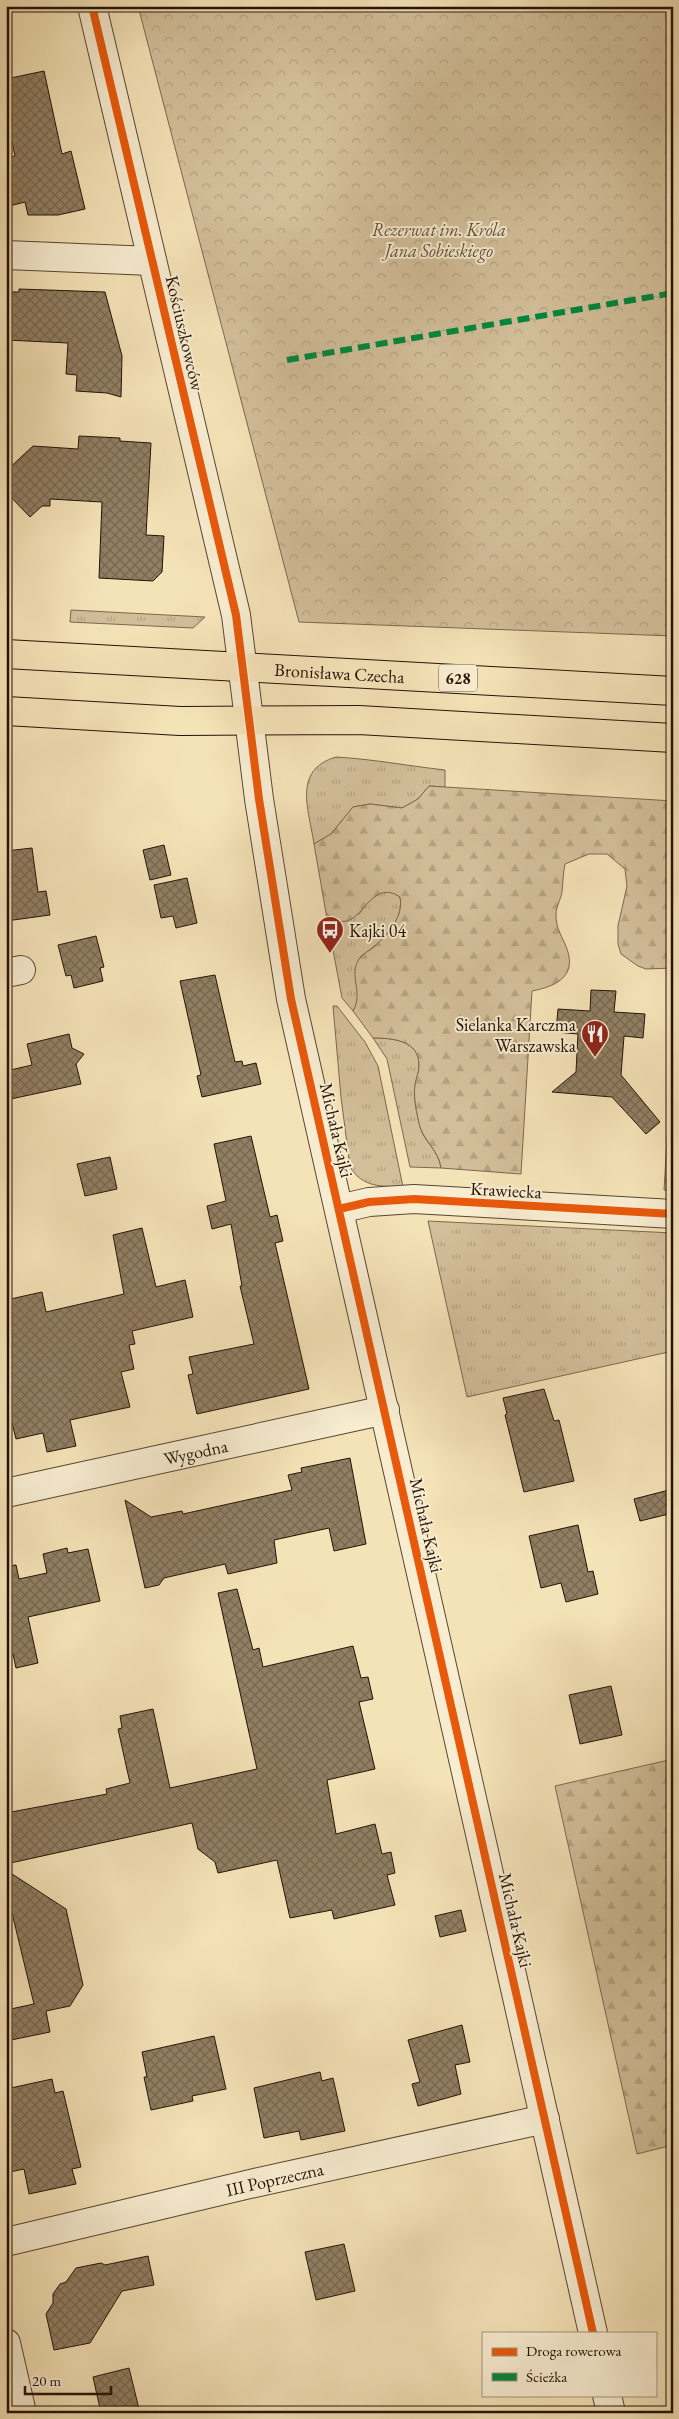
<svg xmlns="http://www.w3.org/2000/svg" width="679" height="2419" viewBox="0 0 679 2419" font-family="'EB Garamond',serif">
  <defs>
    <pattern id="grass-tufts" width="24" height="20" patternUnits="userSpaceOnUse" patternTransform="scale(1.25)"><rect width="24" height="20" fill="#d2bf9a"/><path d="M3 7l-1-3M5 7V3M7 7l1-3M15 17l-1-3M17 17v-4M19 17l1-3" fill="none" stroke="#b4a383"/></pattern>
    <pattern id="forest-firs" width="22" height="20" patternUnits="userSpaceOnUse" patternTransform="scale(1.25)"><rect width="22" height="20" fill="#d2bf9a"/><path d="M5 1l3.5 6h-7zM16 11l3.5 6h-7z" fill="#b4a383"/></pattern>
    <pattern id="park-crowns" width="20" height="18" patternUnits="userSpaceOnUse" patternTransform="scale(1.25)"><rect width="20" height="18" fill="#d2bf9a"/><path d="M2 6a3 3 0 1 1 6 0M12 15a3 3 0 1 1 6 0" fill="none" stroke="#b4a383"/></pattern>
    <pattern id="building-cross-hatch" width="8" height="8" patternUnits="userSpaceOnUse" patternTransform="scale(1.25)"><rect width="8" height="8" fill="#917f63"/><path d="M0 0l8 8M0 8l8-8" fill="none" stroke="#766750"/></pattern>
  </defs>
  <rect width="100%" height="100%" fill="#f5e3b8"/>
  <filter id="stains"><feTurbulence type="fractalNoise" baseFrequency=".004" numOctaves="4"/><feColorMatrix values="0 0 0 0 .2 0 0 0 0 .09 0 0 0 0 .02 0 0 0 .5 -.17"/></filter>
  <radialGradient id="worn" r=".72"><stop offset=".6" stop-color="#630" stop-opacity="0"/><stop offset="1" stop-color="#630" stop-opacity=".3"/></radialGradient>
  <g fill="url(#grass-tufts)" stroke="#7c6850">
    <polygon points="71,610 205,617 193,628 70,622"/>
    <path d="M336,757C372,759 409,766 445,770V787L429,786L418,799L402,808L370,804L353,807L331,834L314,844C309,810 292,770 336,757Z"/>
    <path d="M391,891L400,897C405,922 380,943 361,956C359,963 355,973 356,980C357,993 360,999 353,1011L342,998L326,913L333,918L359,914C368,902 375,892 391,891Z"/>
    <path d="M333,1006H337L365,1042L378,1066L403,1187C381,1186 363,1188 350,1167L341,1097Z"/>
    <path d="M373,1038C392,1038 420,1040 419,1066C419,1073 416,1078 415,1085C413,1097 417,1115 420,1127C424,1142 438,1149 441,1168L410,1167L387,1059Z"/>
    <polygon points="428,1221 673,1233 673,1351 467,1397"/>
  </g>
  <g fill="url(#forest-firs)" stroke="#7c6850">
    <path d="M429,786L673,801V968L646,969L638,966L621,954L618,944V926L627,886L625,869L607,854H589L565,864C563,873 563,883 562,892C561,899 556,907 556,914C556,927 560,933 565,944C579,975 558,986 532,991L521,1174L441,1168C439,1151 425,1142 420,1127C417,1115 413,1097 415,1085C416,1078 419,1073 419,1066C420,1040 392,1038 373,1038L353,1011C364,992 348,976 359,959C363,953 370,951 374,947C388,934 404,917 400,897C365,874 361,945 326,913L314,844L331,834L353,807L370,804L402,808L418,799Z"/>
    <polygon points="673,1037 673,1191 664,1190"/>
    <polygon points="673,1759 673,2145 637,2154 555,1786"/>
  </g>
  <polygon fill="url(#park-crowns)" stroke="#7c6850" points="138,6 673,6 673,636 299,622"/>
  <g fill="url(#building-cross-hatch)" stroke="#251206">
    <polygon points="44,71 62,154 71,151 85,209 58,215 28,215 25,202 6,207 6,158 15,156 6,115 6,79"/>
    <polygon points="19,289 105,292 122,356 121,397 107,393 76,391 77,375 66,374 68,343 6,340 6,292 19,292"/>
    <polygon points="79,436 120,438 120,441 151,443 146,535 164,536 162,572 153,581 99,578 102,502 50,499 50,506 42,506 30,517 6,492 6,471 33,446 78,449"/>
    <polygon points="164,845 171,875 150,880 143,850"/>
    <polygon points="32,848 38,892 46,891 50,915 6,921 6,851"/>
    <polygon points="187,878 197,923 176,928 173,916 161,918 154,885"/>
    <polygon points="96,936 104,967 100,968 103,981 74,988 71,975 66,976 58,945"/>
    <polygon points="215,975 235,1062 242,1061 243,1066 256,1063 261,1084 202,1097 197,1076 201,1075 180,981"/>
    <polygon points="591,990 616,991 614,1012 645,1014 643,1038 624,1036 621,1075 660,1122 646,1134 612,1097 552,1092 576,1072 578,1034 556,1032 558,1009 590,1011"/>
    <polygon points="69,1034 72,1048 84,1054 76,1064 81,1084 6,1100 6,1071 32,1065 27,1044"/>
    <polygon points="251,1136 270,1217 277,1215 283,1241 275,1243 309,1389 197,1414 188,1375 193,1374 189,1357 254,1344 240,1286 242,1286 231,1224 212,1229 207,1206 226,1201 214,1144"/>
    <polygon points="110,1157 117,1189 85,1196 77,1164"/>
    <polygon points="142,1228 156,1287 185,1280 193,1317 132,1331 135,1344 129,1345 134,1369 121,1372 130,1407 70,1420 76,1446 47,1452 43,1433 16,1439 12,1423 6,1424 6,1300 42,1292 46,1312 124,1294 113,1235"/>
    <polygon points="544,1389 554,1421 559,1420 574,1481 524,1492 505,1415 507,1414 503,1398"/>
    <polygon points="350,1458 366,1544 334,1551 329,1528 274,1540 277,1563 228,1574 225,1564 164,1578 159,1585 145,1588 125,1500 151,1517 182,1511 183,1514 292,1490 288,1475 302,1472 301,1468"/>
    <polygon points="673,1489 673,1513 640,1521 634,1499"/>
    <polygon points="578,1525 588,1572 593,1571 598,1594 566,1602 561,1583 541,1588 529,1536"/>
    <polygon points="67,1548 68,1553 88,1549 100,1601 28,1617 38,1663 16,1668 13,1654 6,1656 6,1566 16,1565 19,1579 47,1573 43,1554"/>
    <polygon points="237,1589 253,1650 259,1648 263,1667 353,1646 361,1678 368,1677 373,1699 359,1702 375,1769 327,1780 336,1834 375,1824 382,1854 391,1852 395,1873 387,1875 395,1905 334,1919 332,1910 290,1918 277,1860 218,1873 215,1862 198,1849 192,1823 6,1864 6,1813 107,1794 106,1789 130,1783 118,1729 122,1728 120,1716 153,1709 170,1788 257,1769 218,1593"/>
    <polygon points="611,1686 622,1735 580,1744 569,1695"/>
    <polygon points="6,1870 66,1909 83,1985 70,2006 46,2011 50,2032 11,2040 6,2010 34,2004 12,1913 6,1914"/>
    <polygon points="461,1910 466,1931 440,1937 435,1916"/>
    <polygon points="462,2025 470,2062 455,2065 461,2094 418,2106 412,2084 420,2082 408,2040"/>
    <polygon points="214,2036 226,2089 192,2096 193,2101 151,2110 144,2077 147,2077 142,2052"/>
    <polygon points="320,2072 322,2081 333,2078 345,2131 301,2140 299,2131 264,2138 254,2088"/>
    <polygon points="52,2079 55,2093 63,2091 81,2167 72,2169 76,2184 29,2194 24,2169 10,2172 6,2158 6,2115 11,2114 6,2089"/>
    <polygon points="344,2244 355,2291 316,2300 305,2252"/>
    <polygon points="148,2256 154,2285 122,2291 90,2343 54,2350 46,2314 53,2303 53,2294 60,2284 66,2282 76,2268 101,2263 105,2265"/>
    <polygon points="129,2368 140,2413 101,2413 93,2377"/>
  </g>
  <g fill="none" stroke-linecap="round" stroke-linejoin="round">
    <defs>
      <g id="minor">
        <polyline points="92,6 236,615 259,799 291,999 593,2333"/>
        <polyline points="6,255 152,261"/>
        <polyline points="6,973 21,970"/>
        <polyline points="339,1209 369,1202 414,1199 673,1214"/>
        <path id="s1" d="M6,1493L385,1410"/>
        <path id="s2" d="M6,2242L250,2184L545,2119"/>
        <polyline points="6,2343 22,2413"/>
        <polyline points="607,2395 611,2413"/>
      </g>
      <g id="major">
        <path id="s3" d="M6,654L673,691"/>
        <polyline points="6,711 180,721 359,720 673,738"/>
      </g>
    </defs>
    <use href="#minor" stroke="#594632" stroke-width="30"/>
    <use href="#major" stroke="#251206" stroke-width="30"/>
    <use href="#minor" stroke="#f8edd1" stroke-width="28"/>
    <use href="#major" stroke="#f5e3b8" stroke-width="28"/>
    <polyline stroke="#00873e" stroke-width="6" stroke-dasharray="12 6" stroke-linecap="butt" points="287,360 673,293"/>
    <defs>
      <g id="cycleway">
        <polyline points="92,6 236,615 259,799 291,999 593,2333"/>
        <polyline points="339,1209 369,1202 414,1199 673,1214"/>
      </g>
    </defs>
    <use href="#cycleway" stroke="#f8edd1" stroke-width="11"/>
    <use href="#cycleway" stroke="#e8590c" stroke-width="8"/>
  </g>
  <defs>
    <symbol id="bus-pin" viewBox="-11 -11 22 30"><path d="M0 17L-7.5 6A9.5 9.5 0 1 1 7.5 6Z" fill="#8f2418" stroke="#f8edd1"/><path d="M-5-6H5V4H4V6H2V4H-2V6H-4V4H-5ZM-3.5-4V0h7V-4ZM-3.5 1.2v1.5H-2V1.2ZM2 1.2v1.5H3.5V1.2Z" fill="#fff"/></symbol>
    <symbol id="restaurant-pin" viewBox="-11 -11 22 30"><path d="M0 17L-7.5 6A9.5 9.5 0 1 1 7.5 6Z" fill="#8f2418" stroke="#f8edd1"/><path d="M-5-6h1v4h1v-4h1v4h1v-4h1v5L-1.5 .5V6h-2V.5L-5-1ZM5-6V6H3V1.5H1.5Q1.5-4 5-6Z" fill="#fff"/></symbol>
  </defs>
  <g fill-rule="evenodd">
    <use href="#bus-pin" x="314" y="914" width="32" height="43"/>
    <use href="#restaurant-pin" x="579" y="1018" width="32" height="43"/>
  </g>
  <g text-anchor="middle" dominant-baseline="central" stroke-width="4" stroke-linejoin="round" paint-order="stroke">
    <rect fill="#f8edd1" stroke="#645443" stroke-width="1" x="439" y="664.5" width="38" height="27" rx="4"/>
    <g font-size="16" font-weight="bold" fill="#251206">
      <text x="458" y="678">628</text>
    </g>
    <g font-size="18" font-style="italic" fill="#624f3a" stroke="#f8edd1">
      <text x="439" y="229">Rezerwat im. Króla<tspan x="439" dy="21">Jana Sobieskiego</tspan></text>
    </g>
    <g font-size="18" fill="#251206" stroke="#f8edd1">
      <text transform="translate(185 333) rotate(77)">Kościuszkowców</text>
      <text stroke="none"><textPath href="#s3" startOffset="334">Bronisława Czecha</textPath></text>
      <text transform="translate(337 1130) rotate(77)">Michała Kajki</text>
      <text transform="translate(506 1190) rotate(3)">Krawiecka</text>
      <text stroke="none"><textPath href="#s1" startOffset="194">Wygodna</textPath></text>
      <text transform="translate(427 1525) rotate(77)">Michała Kajki</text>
      <text transform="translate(516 1920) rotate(77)">Michała Kajki</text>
      <text stroke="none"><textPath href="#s2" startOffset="276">III Poprzeczna</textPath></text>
    </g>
    <g font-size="18" fill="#251206" stroke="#f8edd1" text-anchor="start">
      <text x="349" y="930">Kajki 04</text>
      <text x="576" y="1024" text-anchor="end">Sielanka Karczma<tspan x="576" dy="21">Warszawska</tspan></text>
    </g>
  </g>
  <rect width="679" height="2419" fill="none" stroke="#f5e3b8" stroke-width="25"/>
  <rect x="8" y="8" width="664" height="2404" fill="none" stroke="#251206" stroke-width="2.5"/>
  <rect x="12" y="12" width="654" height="2394" fill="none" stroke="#251206"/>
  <rect x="482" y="2332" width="175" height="65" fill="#f8edd1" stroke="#a49580"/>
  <rect x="492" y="2348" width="25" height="8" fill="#e8590c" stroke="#a49580"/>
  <text x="526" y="2356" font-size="15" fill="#251206">Droga rowerowa</text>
  <rect x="492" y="2373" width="25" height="8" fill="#00873e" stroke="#a49580"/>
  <text x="526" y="2382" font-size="15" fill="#251206">Ścieżka</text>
  <path d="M25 2386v8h86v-8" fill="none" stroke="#251206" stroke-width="2.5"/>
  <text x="32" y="2386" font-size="15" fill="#251206" stroke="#f8edd1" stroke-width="4" paint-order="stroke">20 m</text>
  <rect width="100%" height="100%" filter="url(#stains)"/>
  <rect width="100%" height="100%" fill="url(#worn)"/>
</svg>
